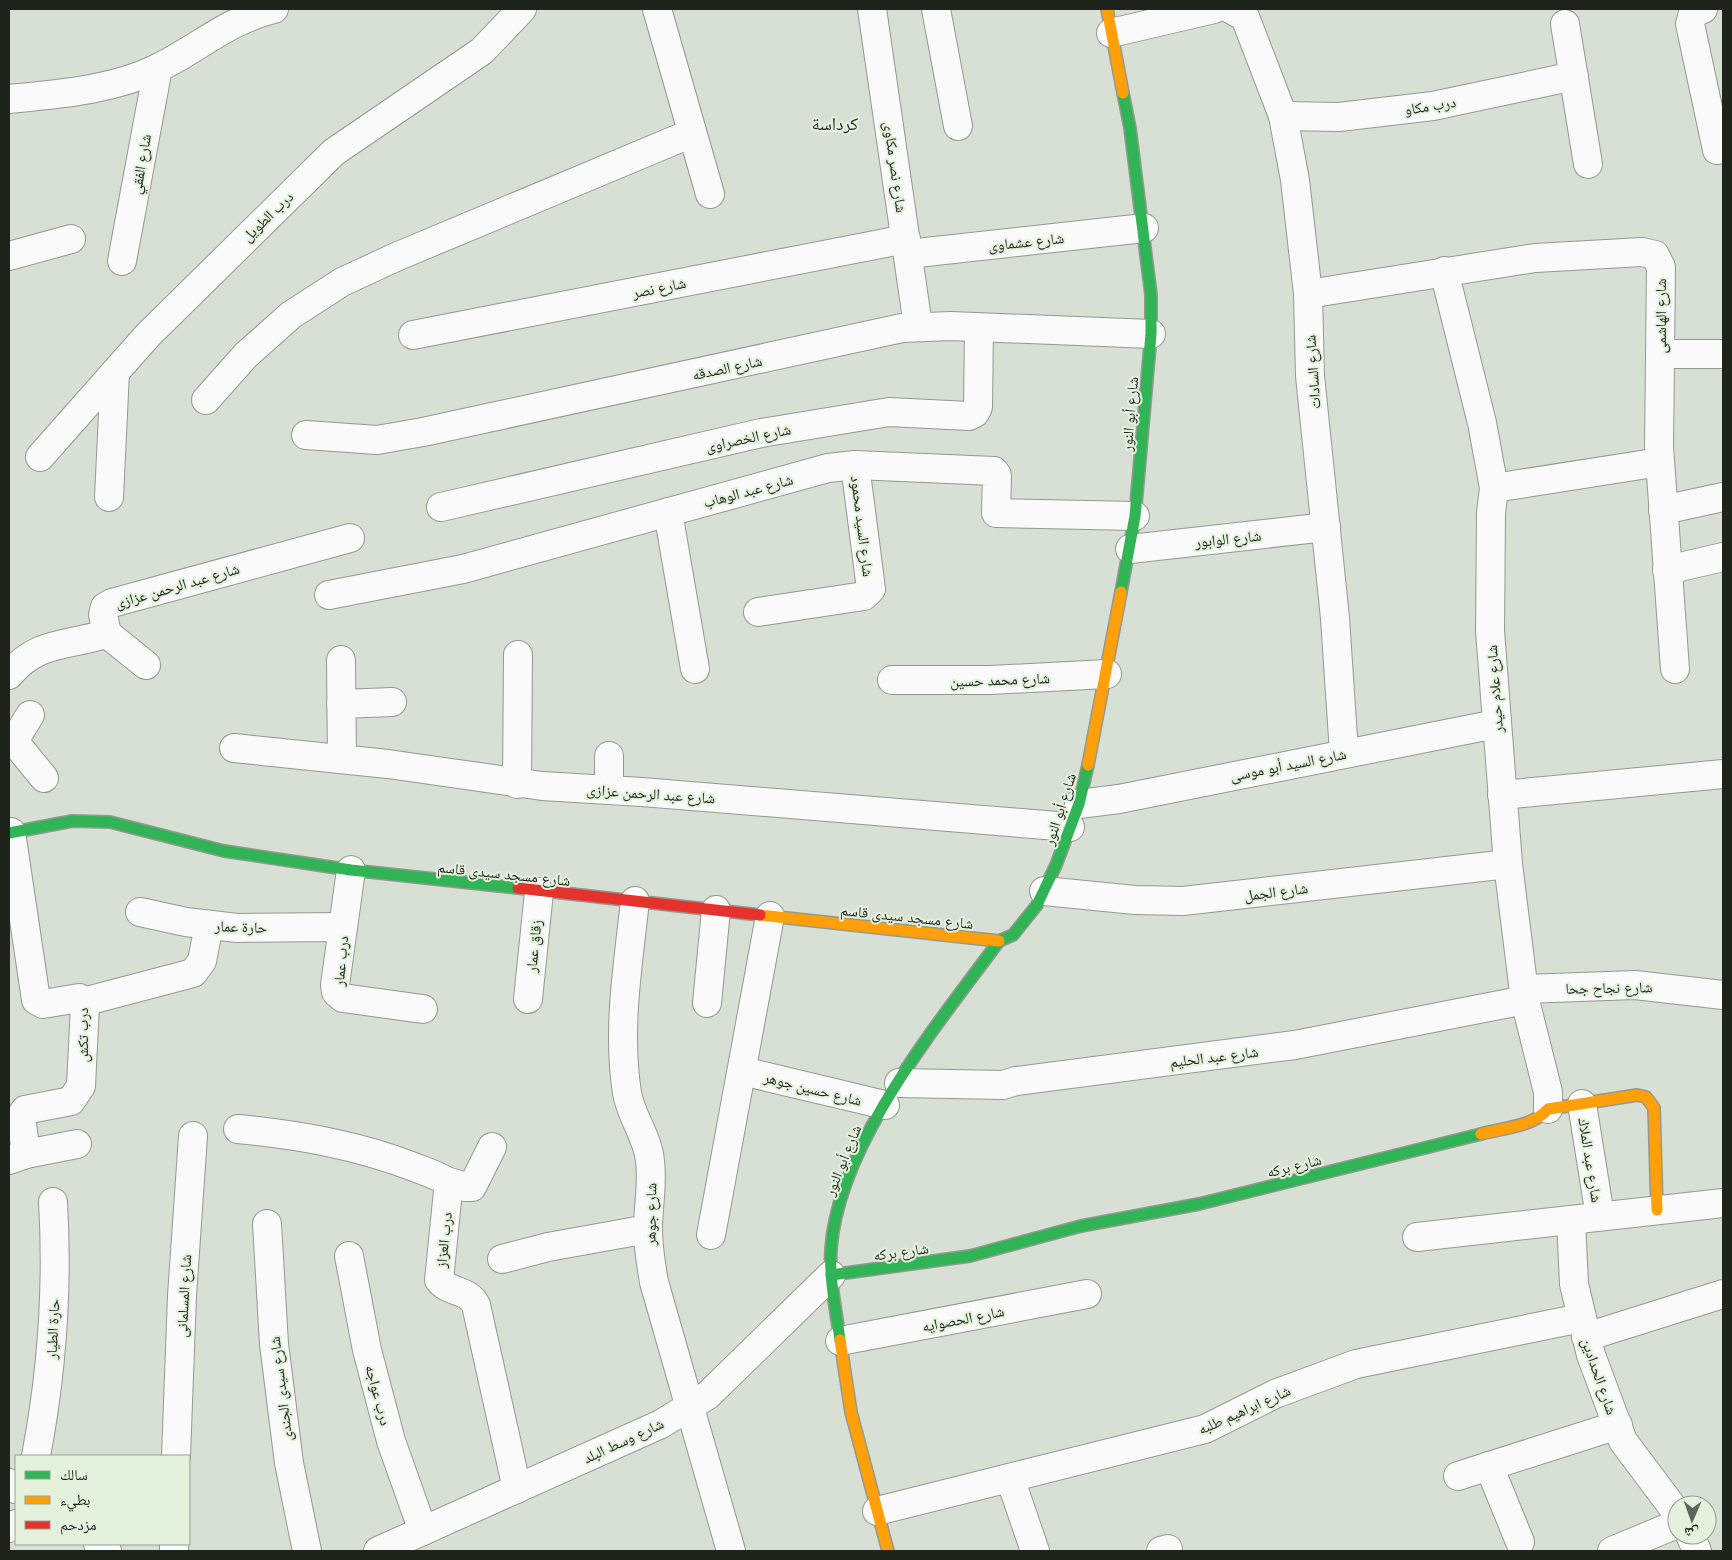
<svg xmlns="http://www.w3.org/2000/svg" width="1732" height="1560" viewBox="0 0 1732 1560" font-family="'Noto Sans','Noto Naskh Arabic',sans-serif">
  <rect width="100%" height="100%" fill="#d8e0d5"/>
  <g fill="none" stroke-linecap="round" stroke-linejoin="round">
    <defs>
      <g id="street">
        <polyline points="657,9 710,194"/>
        <polyline points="872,9 918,326"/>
        <polyline points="936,9 958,126"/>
        <polyline points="1230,9 1245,17 1283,116 1295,180 1308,294 1310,376 1335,618 1344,753"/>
        <polyline points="1703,9 1693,13 1690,24 1717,150"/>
        <polyline points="1565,24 1588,164"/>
        <polyline points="1111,33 1214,9"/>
        <path d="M9,99C59,94 113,90 158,68C199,48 228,20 274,9"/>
        <polyline points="1283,116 1339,117 1433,106 1574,76"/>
        <polyline points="908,254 1144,228"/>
        <polyline points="9,256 71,239"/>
        <polyline points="122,261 158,68"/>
        <polyline points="1444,271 1482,423 1494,488 1491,513 1490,631 1508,864 1525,1000 1548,1092 1548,1109"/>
        <polyline points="1308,294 1535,258 1642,252 1655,255 1661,267 1659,447 1675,669"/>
        <polyline points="413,335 906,239"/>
        <polyline points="1660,354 1723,354"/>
        <polyline points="206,400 246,355 291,315 342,282 396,257 692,133"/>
        <polyline points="306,435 377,440 423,432 902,328 951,326 1151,334"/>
        <polyline points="40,457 148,335 334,152 482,51 522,9"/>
        <polyline points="1494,488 1660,462"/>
        <polyline points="109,497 115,372"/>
        <polyline points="441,507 761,433 889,412 969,416 975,413 978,407 979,328"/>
        <polyline points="1663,510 1723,497"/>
        <polyline points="668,512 695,669"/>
        <polyline points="1130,549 1326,527"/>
        <polyline points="1667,570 1723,557"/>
        <polyline points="329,595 463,569 828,468 855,465 994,471 997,475 996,513 1135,516"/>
        <polyline points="758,612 864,596 871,589 855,465"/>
        <polyline points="105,632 146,665"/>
        <polyline points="341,660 342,759"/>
        <path d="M9,675C36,642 64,646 102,635L106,629L103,615L105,607L112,603L350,538"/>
        <polyline points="892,680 990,680 1107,674"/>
        <polyline points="341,704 392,702"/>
        <polyline points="9,735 44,778"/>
        <polyline points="14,741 30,715"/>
        <polyline points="234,748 388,764 542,786 642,792 1070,827"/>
        <polyline points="517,784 518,655"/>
        <polyline points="609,790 609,756"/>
        <polyline points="1502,795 1723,774"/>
        <polyline points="1079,804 1119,799 1496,724"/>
        <polyline points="11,832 36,1000 43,1004 79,998 85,1005 81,1086 71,1101 25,1110 21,1116 26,1154"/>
        <polyline points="351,870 335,985 336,992 343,998 423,1009"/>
        <polyline points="1044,891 1135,900 1183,901 1508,864"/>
        <path d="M635,901C628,965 617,1029 627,1093C631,1117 648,1137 650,1161C653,1184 648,1206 648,1229C648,1247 651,1265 654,1282L731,1551"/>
        <polyline points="140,912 186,922 237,928 343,927"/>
        <polyline points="1524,989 1635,985 1723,995"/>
        <polyline points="528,999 539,892"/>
        <polyline points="83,1002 193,973 202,961 209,925"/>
        <polyline points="707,1003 716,910"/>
        <polyline points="742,1071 885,1105"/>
        <polyline points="899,1083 1003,1085 1016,1081 1295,1045 1525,1000"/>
        <polyline points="1582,1104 1600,1216"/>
        <path d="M238,1129C299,1135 357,1145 414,1167C424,1171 437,1175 446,1181L448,1191L439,1280C449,1293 468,1289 476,1305L517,1489"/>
        <polyline points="9,1160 26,1154 77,1144"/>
        <polyline points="446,1181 466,1187 472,1187 492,1147"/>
        <polyline points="1571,1220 1574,1284 1591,1355 1623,1441 1677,1513"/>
        <polyline points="267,1224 274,1344 289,1463 307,1551"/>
        <polyline points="711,1235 770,916"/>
        <polyline points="1417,1237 1723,1203"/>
        <polyline points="349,1256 367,1350 391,1441 423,1531"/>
        <polyline points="502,1259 548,1247 648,1229"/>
        <polyline points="1586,1337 1723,1294"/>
        <polyline points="840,1341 1087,1294"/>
        <path d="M36,1456C52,1372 58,1287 53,1202"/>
        <polyline points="176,1456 182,1296 193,1136"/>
        <polyline points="1489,1466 1520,1542"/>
        <polyline points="1458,1476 1618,1425"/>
        <polyline points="1010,1478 1035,1551"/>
        <polyline points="9,1483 16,1489"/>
        <polyline points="877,1511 1205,1429 1275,1394 1356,1364 1581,1318"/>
        <polyline points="9,1528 16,1524"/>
        <polyline points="1690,1535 1697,1551"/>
        <polyline points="98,1544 107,1551"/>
        <polyline points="174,1551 174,1544"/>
        <polyline points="378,1551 661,1424 708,1395 831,1275"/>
        <polyline points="1161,1551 1168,1549"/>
        <polyline points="1612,1551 1677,1524"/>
      </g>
      <g id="fast">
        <polyline points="1121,592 1135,516 1151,334 1151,295 1130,128 1123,93"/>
        <polyline points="9,833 72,821 110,822 224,851 351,870 518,888"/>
        <polyline points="831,1275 970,1256 1081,1226 1199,1204 1481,1134"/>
        <path d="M840,1340C836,1310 829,1279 831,1249C838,1144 938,1024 999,941L1013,935L1037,905L1056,865L1079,804L1088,765"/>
      </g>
      <g id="slow">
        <polyline points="1107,9 1123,93"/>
        <polyline points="1088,765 1121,592"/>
        <polyline points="760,915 999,941"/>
        <path d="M1481,1134C1502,1128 1533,1127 1548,1109L1637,1095L1646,1097L1654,1108L1657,1210"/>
        <polyline points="840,1340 851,1412 888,1551"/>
      </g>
      <polyline id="jam" points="518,888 760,915"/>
    </defs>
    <use href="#street" stroke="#939991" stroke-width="30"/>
    <use href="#fast" stroke="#939991" stroke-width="14"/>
    <use href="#slow" stroke="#939991" stroke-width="14"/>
    <use href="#jam" stroke="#939991" stroke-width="14"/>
    <use href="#street" stroke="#f9faf9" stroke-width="28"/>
    <use href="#fast" stroke="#30b455" stroke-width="11"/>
    <use href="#slow" stroke="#ff9f0a" stroke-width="11"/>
    <use href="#jam" stroke="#e5322d" stroke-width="11"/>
  </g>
  <g text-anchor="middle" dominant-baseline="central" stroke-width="4" stroke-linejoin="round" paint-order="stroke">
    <g font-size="15" fill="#1e231c" stroke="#e4f2dd">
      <text transform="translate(1430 105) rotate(-9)">درب مكاو</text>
      <text transform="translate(140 164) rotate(-80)">شارع الفقي</text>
      <text transform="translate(896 167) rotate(82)">شارع نصر مكاوى</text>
      <text transform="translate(267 216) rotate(-44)">درب الطويل</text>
      <text transform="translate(1026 241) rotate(-6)">شارع عشماوى</text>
      <text transform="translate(659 287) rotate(-11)">شارع نصر</text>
      <text transform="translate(1660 316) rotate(-90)">شارع الهاشمى</text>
      <text transform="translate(727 367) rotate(-12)">شارع الصدقه</text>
      <text transform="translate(1312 372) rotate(-94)">شارع السادات</text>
      <text transform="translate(1129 414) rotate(-85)">شارع أبو النور</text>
      <text transform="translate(748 437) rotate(-12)">شارع الخصراوى</text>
      <text transform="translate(748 490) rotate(-15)">شارع عبد الوهاب</text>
      <text transform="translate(863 526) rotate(83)">شارع السيد محمود</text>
      <text transform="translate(1228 538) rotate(-6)">شارع الوابور</text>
      <text transform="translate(177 585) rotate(-16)">شارع عبد الرحمن عزازى</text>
      <text transform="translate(1000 679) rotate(-2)">شارع محمد حسين</text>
      <text transform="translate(1494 689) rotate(-94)">شارع علام حيدر</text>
      <text transform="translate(1288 764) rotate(-11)">شارع السيد أبو موسى</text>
      <text transform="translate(651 793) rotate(4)">شارع عبد الرحمن عزازى</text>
      <text transform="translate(1059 809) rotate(-72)">شارع أبو النور</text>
      <text transform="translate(504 873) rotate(6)">شارع مسجد سيدى قاسم</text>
      <text transform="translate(1276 891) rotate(-7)">شارع الجمل</text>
      <text transform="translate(907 916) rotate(6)">شارع مسجد سيدى قاسم</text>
      <text transform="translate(241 926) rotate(2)">حارة عمار</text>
      <text transform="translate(533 946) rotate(-84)">زقاق عمار</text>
      <text transform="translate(340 961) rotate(-85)">درب عمار</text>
      <text transform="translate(1609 987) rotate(-1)">شارع نجاح جحا</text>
      <text transform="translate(82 1035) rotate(-90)">درب تكش</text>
      <text transform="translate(1214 1056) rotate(-7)">شارع عبد الحليم</text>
      <text transform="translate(813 1088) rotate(14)">شارع حسين جوهر</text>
      <text transform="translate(842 1160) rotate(-68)">شارع أبو النور</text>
      <text transform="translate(1591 1160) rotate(81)">شارع عبد الملاك</text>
      <text transform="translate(1294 1165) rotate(-14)">شارع بركه</text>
      <text transform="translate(650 1214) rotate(-89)">شارع جوهر</text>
      <text transform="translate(443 1240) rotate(-84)">درب العزاز</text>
      <text transform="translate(901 1251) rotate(-8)">شارع بركه</text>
      <text transform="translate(183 1296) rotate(-87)">شارع المسلمانى</text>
      <text transform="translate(963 1318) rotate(-11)">شارع الحصوايه</text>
      <text transform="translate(52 1329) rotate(-87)">حارة الطيار</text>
      <text transform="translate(1600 1376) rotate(71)">شارع الحدادين</text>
      <text transform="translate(280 1389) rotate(-97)">شارع سيدى الجندى</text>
      <text transform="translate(379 1395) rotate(75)">درب عواجه</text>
      <text transform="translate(1244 1409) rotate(-24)">شارع ابراهيم طلبه</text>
      <text transform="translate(623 1440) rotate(-25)">شارع وسط البلد</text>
    </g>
    <g font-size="18" fill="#1e231c" stroke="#e4f2dd">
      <text x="835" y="123">كرداسة</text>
    </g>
  </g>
  <rect width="1732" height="1560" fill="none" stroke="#1e231c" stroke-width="20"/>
  <rect x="15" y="1455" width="175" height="90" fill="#e4f2dd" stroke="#959f90"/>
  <rect x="25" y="1471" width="25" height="8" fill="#30b455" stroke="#959f90"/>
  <text x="60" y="1480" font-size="15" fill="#1e231c">سالك</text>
  <rect x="25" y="1496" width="25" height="8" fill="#ff9f0a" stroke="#959f90"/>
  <text x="60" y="1505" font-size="15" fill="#1e231c">بطيء</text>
  <rect x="25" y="1521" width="25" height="8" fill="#e5322d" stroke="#959f90"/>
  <text x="60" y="1530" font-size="15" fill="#1e231c">مزدحم</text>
  <g transform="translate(1692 1520) rotate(182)"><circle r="24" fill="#e4f2dd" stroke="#959f90"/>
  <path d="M0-4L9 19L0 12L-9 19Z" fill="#5f655d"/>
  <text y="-8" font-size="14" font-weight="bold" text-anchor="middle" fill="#1e231c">ش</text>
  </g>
</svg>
